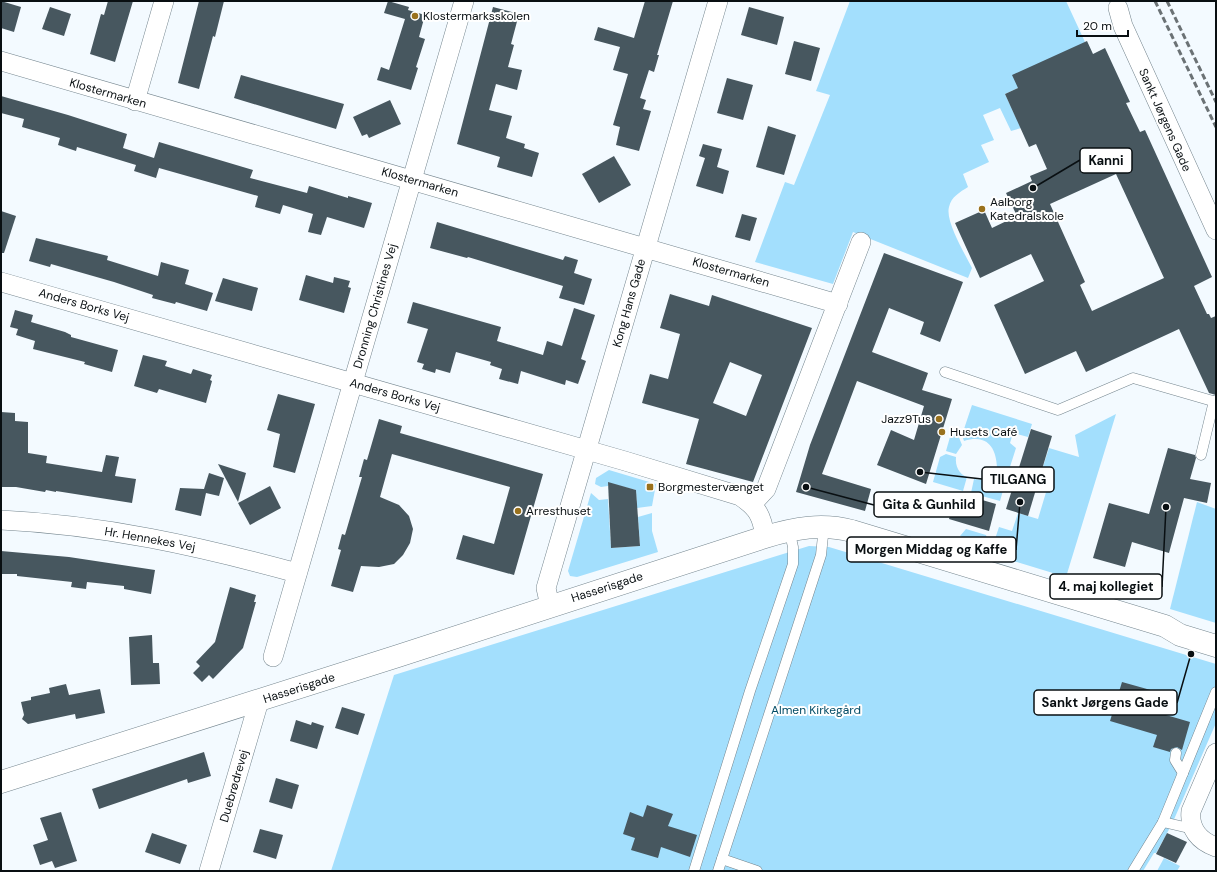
<svg xmlns="http://www.w3.org/2000/svg" width="1217" height="872" viewBox="0 0 1217 872" font-family="'DM Sans',sans-serif">
  <rect width="100%" height="100%" fill="#f3faff"/>
  <g fill="#a3dffd">
    <path d="M850,1H1066L1085,42L1018,88L1005,94L1021,128L1011,131L1000,108L983,115L994,140L981,145L989,162L963,174L968,187C960,192 951,197 949,207C945,221 965,254 972,268L968,278L853,232L833,284L755,262L785,182L794,185L830,95L816,91Z"/>
    <path d="M972,405L1032,424L1028,437L1013,433L1010,443L1016,448L1009,470L997,467C996,446 986,434 964,441L962,435Z"/>
    <polygon points="1116,414 1066,577 990,554 999,527 1012,531 1018,513 1038,519 1047,489 1037,485 1049,448 1079,457 1075,435"/>
    <polygon points="952,430 956,430 962,445 956,454 946,451"/>
    <path d="M946,454L956,457C955,466 959,474 967,477L963,491L933,482L940,457Z"/>
    <polygon points="609,470 656,484 652,506 637,508 636,490 608,483 608,486 601,487 595,484 596,478"/>
    <path d="M995,470L1008,473L1000,501L971,493L974,479C983,481 989,476 995,470Z"/>
    <polygon points="591,493 599,500 608,499 611,548 640,546 638,517 652,513 652,531 658,552 577,577 570,576 568,571"/>
    <polygon points="1197,502 1216,509 1216,623 1170,609"/>
    <polygon points="966,529 986,535 988,541 985,552 979,551 974,541 960,536"/>
    <polygon points="809,546 829,547 1216,664 1216,723 1172,824 1156,853 1154,853 1143,871 331,871 394,675"/>
    <polygon points="1164,858 1180,866 1177,871 1157,871"/>
  </g>
  <g fill="#47575f" fill-rule="evenodd">
    <polygon points="1,1 21,7 14,32 1,28"/>
    <polygon points="108,1 133,1 115,62 90,54 101,14 104,15"/>
    <polygon points="199,1 224,1 215,37 213,36 199,89 178,83"/>
    <polygon points="388,1 409,7 408,10 425,15 419,37 425,39 416,67 418,68 411,90 377,80 381,67 389,70 405,19 384,13"/>
    <polygon points="645,1 673,1 657,55 659,55 654,72 649,70 640,98 646,100 643,109 651,111 639,151 616,145 620,127 613,125 628,74 613,70 620,47 594,40 598,27 634,38"/>
    <polygon points="50,7 71,14 64,36 42,29"/>
    <polygon points="493,7 519,14 511,44 514,45 508,67 522,70 517,90 496,84 489,110 512,116 506,138 525,144 524,148 539,153 532,177 497,167 500,157 457,144"/>
    <polygon points="749,7 784,17 777,45 741,35"/>
    <polygon points="794,41 820,48 811,81 785,74"/>
    <path d="M1087,41L1093,54L1105,48L1130,102L1126,103L1140,132L1145,130L1212,277L1194,286L1207,314H1209L1211,318L1216,316V395L1209,393L1179,329L1086,372L1076,351L1025,374L994,305L1044,281L1031,254L980,278L955,223L984,210L992,228L1017,216L1006,193L1032,181L1030,176L1047,169L1036,144L1029,147L1005,94L1018,88L1012,75ZM1116,174L1164,278L1092,311L1080,285L1085,282L1050,204Z"/>
    <polygon points="241,75 344,104 336,129 234,98"/>
    <polygon points="727,78 753,85 743,120 717,113"/>
    <polygon points="1,96 68,115 127,134 123,148 154,158 159,142 253,170 250,178 307,193 309,186 348,198 348,196 372,203 367,219 364,228 327,217 321,235 308,232 313,214 283,205 280,214 255,207 258,196 159,168 156,178 134,171 136,165 77,147 76,151 58,145 60,138 22,127 24,119 1,113"/>
    <polygon points="390,100 401,124 369,138 367,134 362,136 353,117"/>
    <polygon points="768,126 796,135 784,175 756,167"/>
    <polygon points="703,144 722,149 717,167 729,171 723,194 696,186 705,158 699,156"/>
    <polygon points="614,156 631,185 599,203 582,174"/>
    <polygon points="1,211 16,216 4,253 1,253"/>
    <polygon points="742,214 757,218 750,241 735,237"/>
    <polygon points="437,222 563,260 565,256 578,260 574,273 592,279 584,305 559,298 563,286 468,257 467,258 430,248"/>
    <polygon points="36,238 108,256 107,260 158,276 161,262 189,270 185,284 213,293 207,311 176,302 175,304 152,298 153,295 114,282 51,264 50,267 29,261"/>
    <polygon points="884,253 963,282 940,342 920,334 924,322 889,308 872,352 928,373 922,390 952,399 926,484 877,465 891,430 914,440 924,406 857,381 822,474 871,489 865,511 796,492 810,445"/>
    <polygon points="306,275 333,283 334,277 350,281 348,287 351,288 344,313 299,300"/>
    <polygon points="223,278 258,288 252,311 215,301"/>
    <path d="M670,294L709,306L712,295L812,328L753,482L686,464L699,419L642,403L650,374L668,379L680,334L660,328ZM730,362L762,375L746,416L713,403Z"/>
    <polygon points="413,302 501,327 497,341 543,355 547,341 562,346 574,308 595,315 581,359 586,361 578,384 566,380 565,385 521,371 518,384 499,379 502,369 490,365 491,362 456,352 450,373 436,369 435,373 422,369 424,364 417,362 428,329 407,323"/>
    <polygon points="15,310 33,315 31,322 65,332 71,335 71,337 118,350 112,372 84,364 85,362 33,349 35,341 16,335 18,329 10,327"/>
    <polygon points="143,355 167,361 165,366 191,374 193,369 212,375 210,380 212,381 206,403 159,389 157,393 134,386"/>
    <polygon points="278,394 315,404 295,473 273,467 280,434 267,430"/>
    <polygon points="1,412 15,413 15,421 28,422 28,453 47,456 46,463 102,472 106,455 119,457 115,476 136,479 132,503 56,491 56,492 46,490 45,492 16,487 1,487"/>
    <polygon points="379,419 402,426 400,433 543,474 514,575 456,559 463,535 494,544 510,487 392,454 380,497 399,505 409,516 413,529 410,543 403,555 394,564 379,567 361,566 353,592 331,586 341,550 338,549 342,534 345,535 362,477 359,477 364,459 367,460"/>
    <polygon points="1031,429 1052,436 1028,516 1006,509"/>
    <polygon points="1168,448 1195,455 1196,458 1190,479 1211,483 1207,503 1184,498 1169,553 1132,542 1125,567 1093,558 1109,503 1149,514"/>
    <polygon points="218,464 246,473 238,502"/>
    <polygon points="209,473 224,478 219,496 206,493 201,516 175,510 180,488 204,489"/>
    <polygon points="608,482 636,490 640,546 611,548"/>
    <polygon points="270,486 281,508 250,525 238,503"/>
    <polygon points="958,493 996,504 989,531 949,519"/>
    <polygon points="1,551 69,557 155,570 151,594 124,589 124,586 87,582 86,589 71,587 72,582 17,576 17,574 1,574"/>
    <polygon points="230,587 256,595 254,602 256,602 243,648 213,679 209,675 202,682 193,673 200,666 196,662 215,642"/>
    <polygon points="152,635 153,663 159,663 160,684 131,685 129,637"/>
    <polygon points="1122,682 1172,696 1166,715 1190,722 1182,750 1177,747 1171,749 1170,752 1153,747 1157,735 1110,721"/>
    <polygon points="66,684 69,695 100,689 105,713 76,719 75,714 28,724 22,719 24,715 21,702 31,700 31,697 50,693 49,688"/>
    <polygon points="342,707 365,714 358,735 335,728"/>
    <polygon points="296,720 311,725 312,722 324,726 317,749 290,741"/>
    <polygon points="204,752 211,776 188,783 187,779 99,809 92,789"/>
    <polygon points="276,778 299,785 292,809 269,802"/>
    <polygon points="647,805 673,814 668,826 697,835 690,857 661,847 658,858 631,850 635,838 623,834 630,812 643,817"/>
    <polygon points="61,812 77,861 55,868 52,861 40,865 33,845 48,840 40,818"/>
    <polygon points="260,829 283,835 276,859 253,852"/>
    <polygon points="152,833 187,845 180,864 145,852"/>
    <polygon points="1167,833 1187,842 1176,863 1156,854"/>
  </g>
  <g fill="none" stroke-linecap="round" stroke-linejoin="round">
    <defs>
      <g id="service">
        <polyline points="945,372 1058,410 1133,378 1216,402"/>
        <polyline points="1201,455 1214,401"/>
        <polyline points="1176,753 1175,760 1183,773"/>
        <polyline points="1163,822 1193,829"/>
        <polyline points="722,859 757,871"/>
        <polyline points="694,871 750,691 793,564 793,547 789,529"/>
        <polyline points="718,871 821,555 824,526"/>
        <polyline points="1133,871 1163,822 1216,692"/>
      </g>
      <g id="minor">
        <polyline points="1118,8 1123,26 1216,230"/>
        <polyline points="1,61 838,304"/>
        <polyline points="135,101 164,1"/>
        <path d="M1,282L625,461L740,496C758,508 762,516 765,537"/>
        <polyline points="752,504 766,489 861,242"/>
        <path d="M1,520C104,525 198,546 297,573"/>
        <polyline points="550,606 546,588 718,1"/>
        <polyline points="273,657 464,1"/>
        <path d="M1216,753L1191,811C1189,829 1199,841 1216,847"/>
        <polyline points="209,871 259,701"/>
      </g>
      <path id="tertiary" d="M1,782L398,656L765,537C795,528 822,523 852,531L1165,626L1180,635L1216,646"/>
    </defs>
    <use href="#service" stroke="#74858e" stroke-width="11"/>
    <use href="#minor" stroke="#74858e" stroke-width="20"/>
    <use href="#tertiary" stroke="#74858e" stroke-width="23"/>
    <use href="#service" stroke="#fff" stroke-width="10"/>
    <use href="#minor" stroke="#fff" stroke-width="19"/>
    <use href="#tertiary" stroke="#fff" stroke-width="22"/>
    <g stroke="#6b7275" stroke-width="3" stroke-dasharray="6 3" stroke-linecap="butt">
      <polyline points="1155,1 1216,127"/>
      <polyline points="1167,1 1216,102"/>
    </g>
  </g>
  <g fill="#99711d" stroke="#fff" stroke-width="1.5">
    <circle cx="415" cy="16" r="4"/>
    <circle cx="982" cy="209" r="4"/>
    <circle cx="939" cy="419" r="4"/>
    <circle cx="942" cy="432" r="4"/>
    <rect x="646" y="483" width="8" height="8" rx="2"/>
    <circle cx="518" cy="511" r="4"/>
  </g>
  <g text-anchor="middle" dominant-baseline="central" stroke-width="4" stroke-linejoin="round" paint-order="stroke">
    <g font-size="12" fill="#090f12" stroke="#fff" text-anchor="start">
      <text x="423" y="16">Klostermarksskolen</text>
      <text x="990" y="202">Aalborg<tspan x="990" dy="14">Katedralskole</tspan></text>
      <text x="931" y="419" text-anchor="end">Jazz9Tus</text>
      <text x="950" y="432">Husets Café</text>
      <text x="658" y="487">Borgmestervænget</text>
      <text x="526" y="511">Arresthuset</text>
    </g>
    <g font-size="12" fill="#090f12" stroke="#fff">
      <text transform="translate(108 93) rotate(16)">Klostermarken</text>
      <text transform="translate(1165 120) rotate(66)">Sankt Jørgens Gade</text>
      <text transform="translate(420 182) rotate(16)">Klostermarken</text>
      <text transform="translate(731 272) rotate(16)">Klostermarken</text>
      <text transform="translate(629 303) rotate(-74)">Kong Hans Gade</text>
      <text transform="translate(84 305) rotate(16)">Anders Borks Vej</text>
      <text transform="translate(375 306) rotate(-74)">Dronning Christines Vej</text>
      <text transform="translate(395 395) rotate(16)">Anders Borks Vej</text>
      <text transform="translate(150 539) rotate(10)">Hr. Hennekes Vej</text>
      <text transform="translate(607 587) rotate(-18)">Hasserisgade</text>
      <text transform="translate(299 688) rotate(-18)">Hasserisgade</text>
      <text transform="translate(234 786) rotate(-74)">Duebrødrevej</text>
    </g>
    <g font-size="12" fill="#034c66" stroke="#fff">
      <text x="816" y="710">Almen Kirkegård</text>
    </g>
  </g>
  <path fill="none" stroke="#090f12" stroke-width="1.5" d="M1033 188L1080 160M920 472L982 479M806 487L874 505M1020 502L1016 550M1166 507L1162 587M1191 654L1177 703"/>
  <g fill="#090f12" stroke="#fff" stroke-width="1.5">
    <circle cx="1033" cy="188" r="4"/>
    <circle cx="920" cy="472" r="4"/>
    <circle cx="806" cy="487" r="4"/>
    <circle cx="1020" cy="502" r="4"/>
    <circle cx="1166" cy="507" r="4"/>
    <circle cx="1191" cy="654" r="4"/>
  </g>
  <g fill="#fff" stroke="#090f12" stroke-width="1.5">
    <rect x="1080" y="148" width="52" height="25" rx="4"/>
    <rect x="982" y="467" width="72" height="25" rx="4"/>
    <rect x="874" y="492" width="109" height="25" rx="4"/>
    <rect x="847" y="537" width="169" height="25" rx="4"/>
    <rect x="1050" y="574" width="112" height="25" rx="4"/>
    <rect x="1034" y="690" width="143" height="25" rx="4"/>
  </g>
  <g font-size="13" text-anchor="middle" font-weight="bold" fill="#090f12">
    <text x="1106" y="165">Kanni</text>
    <text x="1018" y="484">TILGANG</text>
    <text x="929" y="509">Gita &amp; Gunhild</text>
    <text x="931" y="554">Morgen Middag og Kaffe</text>
    <text x="1106" y="591">4. maj kollegiet</text>
    <text x="1105" y="707">Sankt Jørgens Gade</text>
  </g>
  <rect width="1217" height="872" fill="none" stroke="#090f12" stroke-width="4"/>
  <path d="M1077 30v6h51v-6" fill="none" stroke="#090f12" stroke-width="2"/>
  <text x="1083" y="30" font-size="12" fill="#090f12" stroke="#ffffff" stroke-width="3" paint-order="stroke">20 m</text>
</svg>
